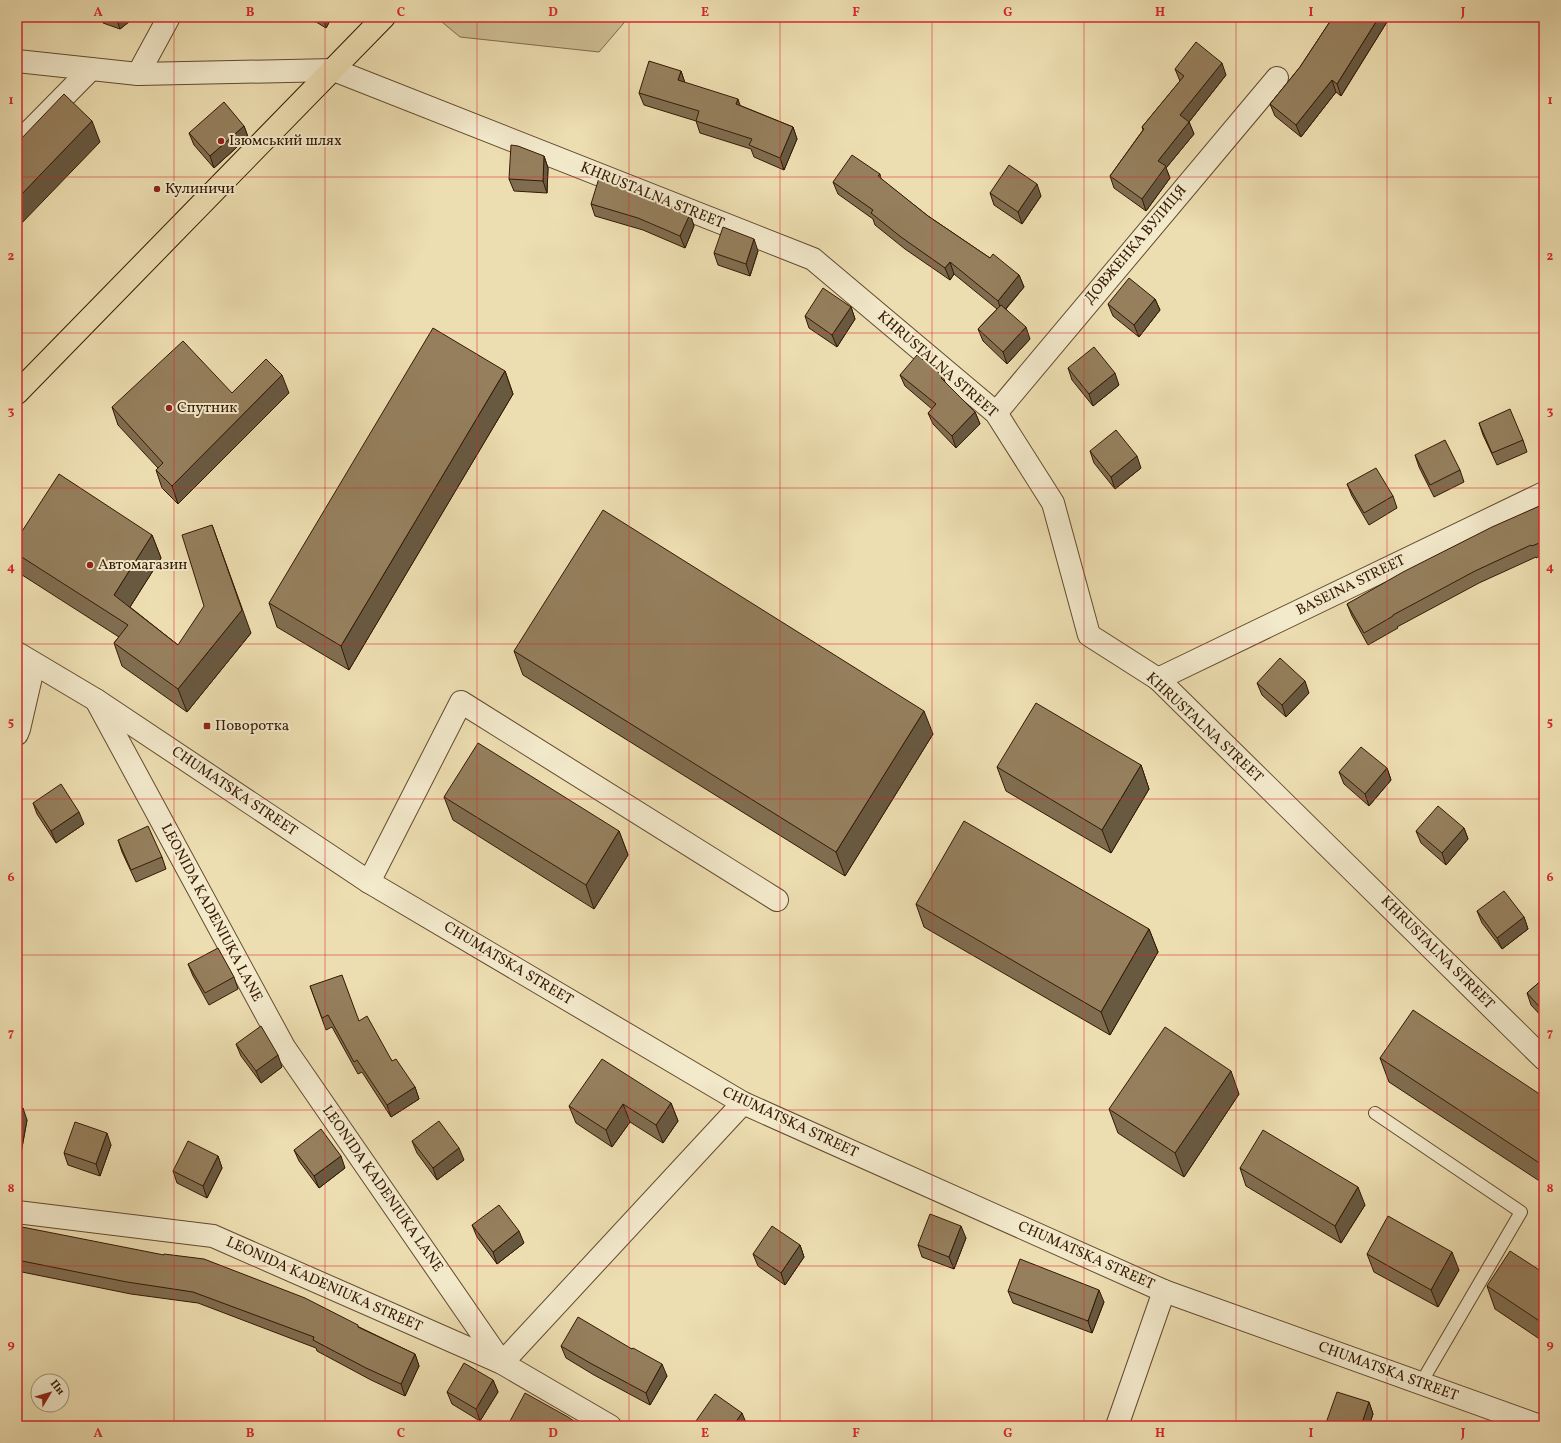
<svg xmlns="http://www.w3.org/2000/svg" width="1561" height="1443" viewBox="0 0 1561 1443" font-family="Vollkorn,serif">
  <rect width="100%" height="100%" fill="#eddeb1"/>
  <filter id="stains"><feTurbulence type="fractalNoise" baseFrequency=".005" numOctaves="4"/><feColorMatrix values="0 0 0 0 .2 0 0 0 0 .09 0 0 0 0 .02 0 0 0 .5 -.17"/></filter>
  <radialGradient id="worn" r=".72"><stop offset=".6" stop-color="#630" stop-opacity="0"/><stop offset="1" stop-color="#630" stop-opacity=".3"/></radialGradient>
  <polygon fill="#cebd93" stroke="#826b4b" points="436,17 629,17 599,52 460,37"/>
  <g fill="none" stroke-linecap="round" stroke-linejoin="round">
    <defs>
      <polyline id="service" points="1375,1113 1521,1212 1421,1383"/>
      <g id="minor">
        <polyline points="17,61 138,74 334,70 813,259 996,413 1053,503 1089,635 1158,679 1544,1059"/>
        <polyline points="138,74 169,17"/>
        <polyline points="17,135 24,137 91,69"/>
        <polyline points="996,413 1277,78"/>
        <polyline points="1158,679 1544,493"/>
        <polyline points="96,700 284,1047 502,1363 743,1103"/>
        <polyline points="17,734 19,729 34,664"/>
        <polyline points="369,882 461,702 777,900"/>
        <polyline points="17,1212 213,1236 502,1363 610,1426"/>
        <polyline points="1117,1426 1164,1291"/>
      </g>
      <polyline id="tertiary" points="17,653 96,700 369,882 743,1103 1164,1291 1540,1426"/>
      <polyline id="trunk" points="17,393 384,17"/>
    </defs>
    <use href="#service" stroke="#634a2e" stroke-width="14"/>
    <use href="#minor" stroke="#634a2e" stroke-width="24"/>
    <use href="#tertiary" stroke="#634a2e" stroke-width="24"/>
    <use href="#trunk" stroke="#351903" stroke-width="24"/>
    <use href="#service" stroke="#f3eacc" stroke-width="12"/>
    <use href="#minor" stroke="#f3eacc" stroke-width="22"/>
    <use href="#tertiary" stroke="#f3eacc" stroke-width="22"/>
    <use href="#trunk" stroke="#eddeb1" stroke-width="22"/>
  </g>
  <g fill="#806d50" stroke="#351903">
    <polygon points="101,17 135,17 120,29 103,23"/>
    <polygon points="308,17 332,17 326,28"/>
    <polygon points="1333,17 1390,17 1341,96 1336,92 1301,137 1275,116 1270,104 1300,67"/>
    <polygon points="1175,69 1226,75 1189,122 1194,134 1166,168 1170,178 1146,211 1114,188 1110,176 1143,130 1142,127 1180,81"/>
    <polygon points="681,71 685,83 793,127 797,139 784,170 754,157 751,149 700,133 696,121 644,105 639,93"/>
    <polygon points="244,126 248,137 214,168 194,145 189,133"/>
    <polygon points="544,156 548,168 547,193 514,191 509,179"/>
    <polygon points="880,174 881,179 928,216 990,258 1019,275 1024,287 1006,309 1030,339 1007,364 983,341 978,329 997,309 954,274 950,280 905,249 875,225 873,219 838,194 833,182"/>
    <polygon points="990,193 1041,196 1022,224 994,205"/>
    <polygon points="591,204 690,214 694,226 685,248 643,230 595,216"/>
    <polygon points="758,251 750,276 718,265 714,253"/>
    <polygon points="1155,299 1160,310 1139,337 1113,316 1108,304"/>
    <polygon points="851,307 855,319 837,347 809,328 805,316"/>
    <polygon points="1068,368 1119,385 1093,406 1072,380"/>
    <polygon points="505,371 513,394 349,670 277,627 269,603"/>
    <polygon points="900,375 943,376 945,382 975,412 980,424 956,448 933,424 928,413 932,409 905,386"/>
    <polygon points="232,393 289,393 178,504 162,488 156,470 158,468 118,425 112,407"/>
    <polygon points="1479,423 1523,440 1527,452 1497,465 1483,435"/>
    <polygon points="1090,451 1141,468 1115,489 1094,463"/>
    <polygon points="1415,455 1460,470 1464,482 1434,497 1419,467"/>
    <polygon points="1347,484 1393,496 1397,508 1369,525 1352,496"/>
    <polygon points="1544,504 1544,554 1536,558 1536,557 1479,583 1397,627 1398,628 1368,645 1352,616 1347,604"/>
    <polygon points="152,535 161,558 130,607 178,645 251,633 187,712 122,666 114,643 119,637 19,573 17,567 17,539"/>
    <polygon points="514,651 933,734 845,876 523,675"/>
    <polygon points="1257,683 1309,693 1286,717 1262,695"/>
    <polygon points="1141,765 1149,789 1111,853 1006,791 997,767"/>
    <polygon points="1387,768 1391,780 1369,806 1344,784 1339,772"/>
    <polygon points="444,797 619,831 628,855 594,909 453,820"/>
    <polygon points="33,803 84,824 56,843 37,814"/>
    <polygon points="1464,828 1468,839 1446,865 1421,843 1416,831"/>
    <polygon points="118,840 162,857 166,869 136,882 122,852"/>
    <polygon points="916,904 1149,929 1158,952 1110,1035 924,927"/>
    <polygon points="1477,911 1524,917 1528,929 1502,949 1482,923"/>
    <polygon points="188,964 234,977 238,989 209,1005 193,976"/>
    <polygon points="1544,978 1544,1019 1531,1005 1527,993"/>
    <polygon points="310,986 359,1021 392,1061 415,1087 419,1099 391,1117 362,1072 358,1074 332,1027 326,1030"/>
    <polygon points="236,1044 282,1067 261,1083 241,1056"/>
    <polygon points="1380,1058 1544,1097 1544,1184 1389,1082"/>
    <polygon points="1239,1094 1184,1177 1118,1133 1109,1109"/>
    <polygon points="671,1103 678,1121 663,1143 630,1122 612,1147 576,1123 569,1106"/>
    <polygon points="17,1107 27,1120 21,1153 17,1152"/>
    <polygon points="412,1141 464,1160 437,1180 417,1153"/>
    <polygon points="111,1145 100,1176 68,1165 64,1153"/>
    <polygon points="294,1150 345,1168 319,1188 299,1161"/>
    <polygon points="218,1156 222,1168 207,1198 177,1183 173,1171"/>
    <polygon points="1240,1168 1365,1205 1341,1243 1246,1186"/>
    <polygon points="472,1225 524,1243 497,1264 477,1237"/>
    <polygon points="17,1226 359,1327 415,1354 419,1366 405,1396 371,1380 317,1351 316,1348 198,1303 131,1294 17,1271"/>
    <polygon points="966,1238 954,1269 922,1257 918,1245"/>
    <polygon points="800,1245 804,1257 785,1285 758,1266 753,1254"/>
    <polygon points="1367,1254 1459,1270 1438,1307 1374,1272"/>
    <polygon points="1544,1273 1544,1342 1495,1309 1487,1286"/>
    <polygon points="1008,1291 1104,1302 1092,1333 1013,1303"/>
    <polygon points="561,1346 632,1349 667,1376 650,1405 594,1375 566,1358"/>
    <polygon points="493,1380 498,1392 480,1421 452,1404 447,1392"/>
    <polygon points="1369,1402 1373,1414 1369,1426 1327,1426 1326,1423"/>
    <polygon points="696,1421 747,1425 746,1426 697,1426"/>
    <polygon points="509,1423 581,1426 510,1426"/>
  </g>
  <g fill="#685941" stroke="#351903">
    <polygon points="116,17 135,17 120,29"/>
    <polygon points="323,17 332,17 326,28"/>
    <polygon points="1379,17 1390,17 1341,96 1337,84"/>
    <polygon points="1222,63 1226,75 1185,127 1180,115"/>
    <polygon points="681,71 685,83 678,80"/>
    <polygon points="1332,80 1336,92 1301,137 1296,125"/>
    <polygon points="738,99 742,111 736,104"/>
    <polygon points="92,121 100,142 17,228 17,199"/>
    <polygon points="1189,122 1194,134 1166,168 1170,178 1146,211 1142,199 1158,161"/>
    <polygon points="244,126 248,137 214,168 210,156"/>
    <polygon points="793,127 797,139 784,170 780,158"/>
    <polygon points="544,156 548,168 547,193 543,181"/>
    <polygon points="1037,184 1041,196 1022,224 1018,212"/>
    <polygon points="690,214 694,226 685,248 680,236"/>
    <polygon points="754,239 758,251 750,276 746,264"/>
    <polygon points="950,262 954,274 950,280 945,268"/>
    <polygon points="1019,275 1024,287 1002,313 998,301"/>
    <polygon points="1155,299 1160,310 1139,337 1134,325"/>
    <polygon points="851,307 855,319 837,347 832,335"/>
    <polygon points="1026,327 1030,339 1007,364 1003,352"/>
    <polygon points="505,371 513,394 349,670 341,646"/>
    <polygon points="1115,373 1119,385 1093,406 1089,394"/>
    <polygon points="282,375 289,393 178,504 172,486"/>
    <polygon points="975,412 980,424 956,448 952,436"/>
    <polygon points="1137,456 1141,468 1115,489 1111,477"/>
    <polygon points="212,525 251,633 187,712 178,689 242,610"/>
    <polygon points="152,535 161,558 123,618 114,595"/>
    <polygon points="1305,681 1309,693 1286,717 1282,705"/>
    <polygon points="924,711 933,734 845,876 836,852"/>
    <polygon points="1141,765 1149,789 1111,853 1102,830"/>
    <polygon points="1387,768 1391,780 1369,806 1365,794"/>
    <polygon points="79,812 84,824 56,843 51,831"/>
    <polygon points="1464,828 1468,839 1446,865 1442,853"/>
    <polygon points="619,831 628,855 594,909 586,885"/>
    <polygon points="1524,917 1528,929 1502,949 1497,938"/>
    <polygon points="1149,929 1158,952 1110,1035 1101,1012"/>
    <polygon points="278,1055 282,1067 261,1083 256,1071"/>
    <polygon points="1231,1071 1239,1094 1184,1177 1175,1153"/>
    <polygon points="415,1087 419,1099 391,1117 387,1105"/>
    <polygon points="671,1103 678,1121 663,1143 656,1125"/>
    <polygon points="623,1104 630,1122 612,1147 606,1130"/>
    <polygon points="23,1108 27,1120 21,1153 17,1142 17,1138"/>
    <polygon points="107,1133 111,1145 100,1176 96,1164"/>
    <polygon points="459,1148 464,1160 437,1180 433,1168"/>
    <polygon points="218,1156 222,1168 207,1198 203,1186"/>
    <polygon points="341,1156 345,1168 319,1188 314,1176"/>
    <polygon points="1358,1187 1365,1205 1341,1243 1335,1226"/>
    <polygon points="961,1226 966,1238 954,1269 949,1257"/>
    <polygon points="519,1231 524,1243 497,1264 493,1252"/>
    <polygon points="800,1245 804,1257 785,1285 781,1273"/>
    <polygon points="1452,1252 1459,1270 1438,1307 1431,1290"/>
    <polygon points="1099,1290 1104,1302 1092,1333 1088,1321"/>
    <polygon points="415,1354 419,1366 405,1396 401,1384"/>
    <polygon points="662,1364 667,1376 650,1405 646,1393"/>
    <polygon points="493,1380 498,1392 480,1421 476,1409"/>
    <polygon points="1369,1402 1373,1414 1369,1426 1361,1426"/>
    <polygon points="742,1413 747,1425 746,1426 733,1426"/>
  </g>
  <g fill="#957f5d" stroke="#351903">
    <polygon points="1333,17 1379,17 1337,84 1332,80 1296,125 1270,104 1300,67"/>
    <polygon points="1196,42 1222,63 1180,115 1189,122 1158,161 1166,166 1142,199 1110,176 1144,129 1142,127 1184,76 1175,69"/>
    <polygon points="649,61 681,71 678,80 738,99 736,104 793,127 780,158 749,145 752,139 696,121 699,111 639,93"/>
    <polygon points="64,94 92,121 17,199 17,140 19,141"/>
    <polygon points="224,102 244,126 210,156 189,133"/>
    <polygon points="511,145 518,146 544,156 543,181 509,179"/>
    <polygon points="852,155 880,174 878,176 928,216 990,258 993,254 1019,275 998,301 950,262 945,268 901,237 871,213 873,210 833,182"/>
    <polygon points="1009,165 1037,184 1018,212 990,193"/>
    <polygon points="599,178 690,214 680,236 638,218 591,204"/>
    <polygon points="723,227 754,239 746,264 714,253"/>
    <polygon points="1129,278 1155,299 1134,325 1108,304"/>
    <polygon points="823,288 851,307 832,335 805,316"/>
    <polygon points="1001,305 1026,327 1003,352 978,329"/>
    <polygon points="433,328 505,371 341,646 269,603"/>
    <polygon points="183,341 232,393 266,359 282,375 172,486 156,470 163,463 112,407"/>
    <polygon points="1094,347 1115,373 1089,394 1068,368"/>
    <polygon points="917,355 943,376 941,378 975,412 952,436 928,413 936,404 900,375"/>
    <polygon points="1510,409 1523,440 1492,453 1479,423"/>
    <polygon points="1116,430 1137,456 1111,477 1090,451"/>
    <polygon points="1445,440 1460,470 1430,485 1415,455"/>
    <polygon points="1376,468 1393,496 1364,513 1347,484"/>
    <polygon points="59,474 152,535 114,595 178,645 204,606 182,535 212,525 242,610 178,689 114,643 128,625 17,554 17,539"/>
    <polygon points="1544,504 1544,541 1532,546 1531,545 1475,571 1393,615 1393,616 1364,633 1347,604 1403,572 1492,527"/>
    <polygon points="603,510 924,711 836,852 514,651"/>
    <polygon points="1280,658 1305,681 1282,705 1257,683"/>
    <polygon points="1036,703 1141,765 1102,830 997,767"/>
    <polygon points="478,743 619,831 586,885 444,797"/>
    <polygon points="1361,747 1387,768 1365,794 1339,772"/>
    <polygon points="61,784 79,812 51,831 33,803"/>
    <polygon points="1438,806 1464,828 1442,853 1416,831"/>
    <polygon points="964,821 1149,929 1101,1012 916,904"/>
    <polygon points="148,826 162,857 131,870 118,840"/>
    <polygon points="1504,891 1524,917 1497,938 1477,911"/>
    <polygon points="218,948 234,977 205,993 188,964"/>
    <polygon points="342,975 359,1021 367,1016 392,1061 396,1059 415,1087 387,1105 357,1060 354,1062 328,1015 322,1018 310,986"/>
    <polygon points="1544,978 1544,1012 1527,993"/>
    <polygon points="1413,1010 1544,1097 1544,1166 1380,1058"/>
    <polygon points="261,1026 278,1055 256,1071 236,1044"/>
    <polygon points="1165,1027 1231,1071 1175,1153 1109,1109"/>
    <polygon points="602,1059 671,1103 656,1125 623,1104 606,1130 569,1106"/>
    <polygon points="17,1107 23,1108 17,1138"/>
    <polygon points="439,1121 459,1148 433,1168 412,1141"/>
    <polygon points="75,1122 107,1133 96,1164 64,1153"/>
    <polygon points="321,1129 341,1156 314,1176 294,1150"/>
    <polygon points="1263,1130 1358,1187 1335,1226 1240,1168"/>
    <polygon points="188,1141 218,1156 203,1186 173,1171"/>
    <polygon points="499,1205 519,1231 493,1252 472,1225"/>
    <polygon points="930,1214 961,1226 949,1257 918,1245"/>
    <polygon points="1388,1216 1452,1252 1431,1290 1367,1254"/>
    <polygon points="17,1226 164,1255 164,1254 204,1259 305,1298 358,1325 358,1327 415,1354 401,1384 366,1368 313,1340 314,1337 193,1292 127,1282 17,1260"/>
    <polygon points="772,1226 800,1245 781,1273 753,1254"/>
    <polygon points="1510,1251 1544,1273 1544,1324 1487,1286"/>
    <polygon points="1020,1259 1099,1290 1088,1321 1008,1291"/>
    <polygon points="578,1317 632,1349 633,1348 662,1364 646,1393 590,1363 561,1346"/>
    <polygon points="464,1363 493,1380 476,1409 447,1392"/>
    <polygon points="1337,1392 1369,1402 1361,1426 1334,1426 1326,1423"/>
    <polygon points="525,1393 568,1417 581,1426 515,1426 509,1423"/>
    <polygon points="715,1394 742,1413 733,1426 702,1426 696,1421"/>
    <polygon points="361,1423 369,1426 360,1426"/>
  </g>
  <path fill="none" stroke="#d62828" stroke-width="1" stroke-opacity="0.55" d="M174,17V1426M325,17V1426M477,17V1426M629,17V1426M780,17V1426M932,17V1426M1084,17V1426M1236,17V1426M1387,17V1426M17,177H1544M17,333H1544M17,488H1544M17,644H1544M17,799H1544M17,955H1544M17,1110H1544M17,1266H1544"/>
  <g fill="#8f2418" stroke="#f3eacc" stroke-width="1.5">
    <circle cx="221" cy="141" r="4"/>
    <circle cx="157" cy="189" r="4"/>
    <circle cx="169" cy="408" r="4"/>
    <circle cx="90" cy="565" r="4"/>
    <rect x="203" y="722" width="8" height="8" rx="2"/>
  </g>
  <g text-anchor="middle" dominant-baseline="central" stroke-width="4" stroke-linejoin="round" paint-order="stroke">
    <g font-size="15" fill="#351903" stroke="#f3eacc" text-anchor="start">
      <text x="229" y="141">Ізюмський шлях</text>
      <text x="165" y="189">Кулиничи</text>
      <text x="177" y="408">Спутник</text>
      <text x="98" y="565">Автомагазин</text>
      <text x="215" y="726">Поворотка</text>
    </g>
    <g font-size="15" fill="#351903" stroke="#f3eacc">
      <text transform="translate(652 196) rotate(22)">KHRUSTALNA STREET</text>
      <text transform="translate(1136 245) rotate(-50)">ДОВЖЕНКА ВУЛИЦЯ</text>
      <text transform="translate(937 365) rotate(41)">KHRUSTALNA STREET</text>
      <text transform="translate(1351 586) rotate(-26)">BASEINA STREET</text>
      <text transform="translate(1204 728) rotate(43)">KHRUSTALNA STREET</text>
      <text transform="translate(234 792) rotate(34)">CHUMATSKA STREET</text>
      <text transform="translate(211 913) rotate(62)">LEONIDA KADENIUKA LANE</text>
      <text transform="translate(1437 953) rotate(45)">KHRUSTALNA STREET</text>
      <text transform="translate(508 964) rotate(31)">CHUMATSKA STREET</text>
      <text transform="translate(790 1123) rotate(25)">CHUMATSKA STREET</text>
      <text transform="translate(382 1189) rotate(55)">LEONIDA KADENIUKA LANE</text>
      <text transform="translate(1086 1256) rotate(24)">CHUMATSKA STREET</text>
      <text transform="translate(324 1285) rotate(24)">LEONIDA KADENIUKA STREET</text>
      <text transform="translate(1388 1372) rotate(20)">CHUMATSKA STREET</text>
    </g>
  </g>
  <rect width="1561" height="1443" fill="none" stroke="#eddeb1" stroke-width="44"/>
  <g transform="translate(50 1393) rotate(52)"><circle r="19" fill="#f3eacc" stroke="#a7967c"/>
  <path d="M0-3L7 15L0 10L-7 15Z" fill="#8f2418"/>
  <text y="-6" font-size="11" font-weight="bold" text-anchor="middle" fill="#351903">Пн</text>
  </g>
  <rect x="22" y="22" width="1517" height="1399" fill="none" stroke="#d62828" stroke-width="1.5"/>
  <g font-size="13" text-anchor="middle" font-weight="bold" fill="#d62828">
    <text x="98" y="16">A</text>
    <text x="250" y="16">B</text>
    <text x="401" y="16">C</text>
    <text x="553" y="16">D</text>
    <text x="705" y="16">E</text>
    <text x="856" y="16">F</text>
    <text x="1008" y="16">G</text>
    <text x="1160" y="16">H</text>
    <text x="1311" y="16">I</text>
    <text x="1463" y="16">J</text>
    <text x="11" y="104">1</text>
    <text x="1550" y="104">1</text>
    <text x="11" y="260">2</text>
    <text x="1550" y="260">2</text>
    <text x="11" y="415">3</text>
    <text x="1550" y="415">3</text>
    <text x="11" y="571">4</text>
    <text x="1550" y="571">4</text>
    <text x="11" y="726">5</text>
    <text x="1550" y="726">5</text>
    <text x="11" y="881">6</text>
    <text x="1550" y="881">6</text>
    <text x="11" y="1037">7</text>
    <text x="1550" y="1037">7</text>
    <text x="11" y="1192">8</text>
    <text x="1550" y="1192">8</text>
    <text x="11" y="1348">9</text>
    <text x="1550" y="1348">9</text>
    <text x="98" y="1437">A</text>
    <text x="250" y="1437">B</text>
    <text x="401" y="1437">C</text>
    <text x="553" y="1437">D</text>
    <text x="705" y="1437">E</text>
    <text x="856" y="1437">F</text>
    <text x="1008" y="1437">G</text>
    <text x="1160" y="1437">H</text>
    <text x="1311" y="1437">I</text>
    <text x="1463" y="1437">J</text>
  </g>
  <rect width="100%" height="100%" filter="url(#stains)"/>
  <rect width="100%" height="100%" fill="url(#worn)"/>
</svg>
